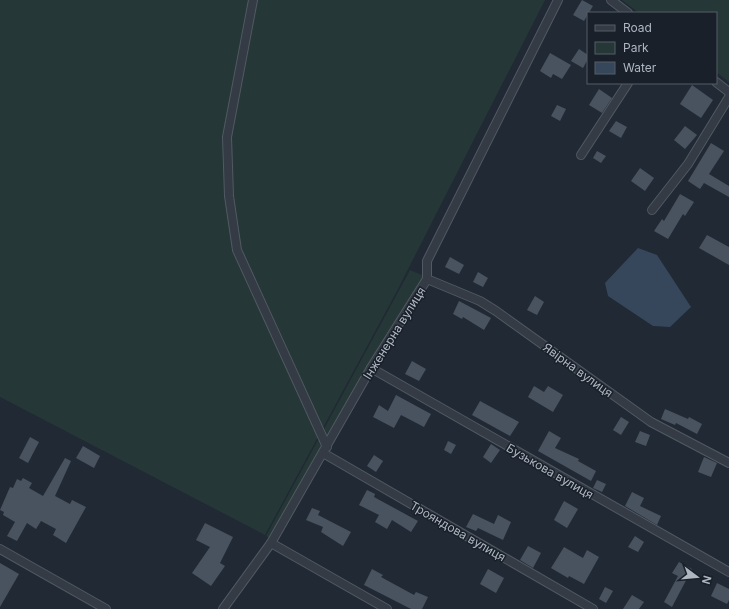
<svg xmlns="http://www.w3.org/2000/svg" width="729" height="609" viewBox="0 0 729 609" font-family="Inter,sans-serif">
  <rect width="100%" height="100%" fill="#202934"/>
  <g fill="#253737">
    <polygon points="0,0 545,0 397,291 265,535 0,397"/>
    <polygon points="622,0 729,0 729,82 716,72 716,13 639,13"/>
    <polygon points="410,270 424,276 272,539 266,536"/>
  </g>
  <polygon fill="#36475c" points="638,248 657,255 691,307 670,327 653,326 608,296 605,283"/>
  <g fill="#495360">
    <polygon points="582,0 593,6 584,21 573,15"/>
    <polygon points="579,49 588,55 588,59 583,68 571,61"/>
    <polygon points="550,53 571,65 562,79 553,74 551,78 540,71"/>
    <polygon points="692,85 713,100 701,118 680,104"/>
    <polygon points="599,89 612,98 602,113 589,105"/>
    <polygon points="557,105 566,109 560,121 551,116"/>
    <polygon points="616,121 627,127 621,138 609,131"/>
    <polygon points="685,126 697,135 685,149 674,140"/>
    <polygon points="711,143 724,151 709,174 729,186 729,197 704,183 700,189 688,181"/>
    <polygon points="597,151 606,156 601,163 593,158"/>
    <polygon points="640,168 654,178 645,191 631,181"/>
    <polygon points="680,194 694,202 685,216 683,214 668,239 654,231 662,219 664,221"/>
    <polygon points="707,235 729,247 729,265 699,248"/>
    <polygon points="450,257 464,265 459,274 445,267"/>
    <polygon points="478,272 488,278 483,287 473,282"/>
    <polygon points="535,296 544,302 537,315 527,310"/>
    <polygon points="459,301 491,318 484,330 463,317 462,319 453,314"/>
    <polygon points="412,361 426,369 419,381 405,374"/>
    <polygon points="534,386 544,392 548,386 563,395 553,412 528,397"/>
    <polygon points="396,395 431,414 424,427 401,415 394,428 373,417 379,405 388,411"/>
    <polygon points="480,401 519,422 510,436 472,415"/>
    <polygon points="665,409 688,419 689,417 702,424 697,434 676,423 675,425 661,419"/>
    <polygon points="621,417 629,422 621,435 613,430"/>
    <polygon points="549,431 561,438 555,448 579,459 578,461 596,471 591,481 538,451"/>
    <polygon points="640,431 650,435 646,446 635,442"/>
    <polygon points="30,437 39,442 28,463 19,458"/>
    <polygon points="448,441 456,445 451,454 444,450"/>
    <polygon points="491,444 500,450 491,463 483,457"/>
    <polygon points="83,446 100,456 94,468 76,458"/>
    <polygon points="374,455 383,461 376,472 367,466"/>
    <polygon points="704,457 717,463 711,477 698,472"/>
    <polygon points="65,458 71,461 55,496 70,504 72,500 86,507 66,543 53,535 56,529 41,521 36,529 27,523 17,541 7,536 15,522 3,515 4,512 0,510 10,487 13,488 17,479 21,481 23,478 32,483 29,488 43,496"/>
    <polygon points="597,480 606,484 602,492 593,488"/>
    <polygon points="367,490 375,494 374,497 418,521 411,532 392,520 387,529 375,522 379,515 359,505"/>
    <polygon points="632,492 644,498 640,506 661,516 657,525 625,506"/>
    <polygon points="564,501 578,509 567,528 554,520"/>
    <polygon points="312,508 320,511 318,515 351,532 343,546 321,532 323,527 306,520"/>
    <polygon points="473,514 494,524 498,515 511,522 503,540 478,528 476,531 466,527"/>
    <polygon points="205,523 233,537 220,563 225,566 211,586 192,573 210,547 196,540"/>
    <polygon points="635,536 644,542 638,552 628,547"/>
    <polygon points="528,546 541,553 533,568 520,560"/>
    <polygon points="564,547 583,558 587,550 599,557 584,584 569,576 568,578 551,568"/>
    <polygon points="679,562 692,569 672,607 664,602 678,576 672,573"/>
    <polygon points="0,563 19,574 0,607"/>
    <polygon points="372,569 383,575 381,577 414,595 416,592 428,597 422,609 411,609 364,585"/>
    <polygon points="488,569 504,578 496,593 480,584"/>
    <polygon points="717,583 729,589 729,600 727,604 711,596"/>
    <polygon points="605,587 613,591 606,603 599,599"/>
    <polygon points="632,595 644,602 639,609 623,609"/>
  </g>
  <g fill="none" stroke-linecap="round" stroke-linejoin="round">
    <defs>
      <g id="minor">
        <polyline points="253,0 227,137 229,196 237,250 327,447"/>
        <polyline points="611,0 628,13"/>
        <polyline points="716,82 729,92"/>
        <polyline points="581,155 628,83"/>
        <polyline points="652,210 688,164 729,97"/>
        <polyline points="427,279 480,301 496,311 651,422 729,463"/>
        <polyline points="371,368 729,572"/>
        <polyline points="323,453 593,609"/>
        <polyline points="271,543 387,609"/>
        <polyline points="0,549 106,609"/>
        <polyline points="223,609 271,543 371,368 427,279 427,261 558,0"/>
      </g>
    </defs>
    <use href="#minor" stroke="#515963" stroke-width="10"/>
    <use href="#minor" stroke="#343b45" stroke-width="8"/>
  </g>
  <g text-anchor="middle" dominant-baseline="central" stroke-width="3" stroke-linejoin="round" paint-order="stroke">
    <g font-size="12" fill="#aeb6c2" stroke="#192029">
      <text transform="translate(394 333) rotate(-58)">Інженерна вулиця</text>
      <text transform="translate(578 370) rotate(36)">Явірна вулиця</text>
      <text transform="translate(550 471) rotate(30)">Бузькова вулиця</text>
      <text transform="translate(458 531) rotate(30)">Трояндова вулиця</text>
    </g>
  </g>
  <rect x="587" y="12" width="130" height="72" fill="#192029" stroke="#555c66"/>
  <rect x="595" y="25" width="20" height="6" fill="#343b45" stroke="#555c66"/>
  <text x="623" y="32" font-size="12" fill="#aeb6c2">Road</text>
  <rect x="595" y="42" width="20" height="12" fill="#253737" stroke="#555c66"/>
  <text x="623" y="52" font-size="12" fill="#aeb6c2">Park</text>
  <rect x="595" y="62" width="20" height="12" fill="#36475c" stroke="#555c66"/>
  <text x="623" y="72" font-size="12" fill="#aeb6c2">Water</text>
  <g transform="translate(697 577) rotate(106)" stroke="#192029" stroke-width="3" paint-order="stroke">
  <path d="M0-3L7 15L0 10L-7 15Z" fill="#aeb6c2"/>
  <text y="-6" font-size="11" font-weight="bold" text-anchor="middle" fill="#aeb6c2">N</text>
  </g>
</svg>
